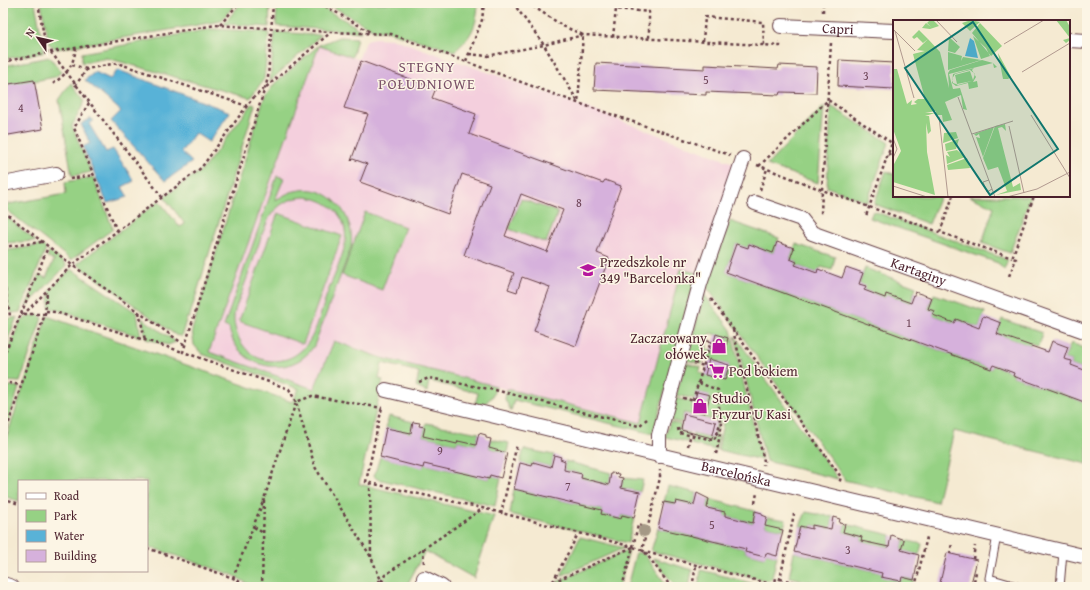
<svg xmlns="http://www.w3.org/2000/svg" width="1090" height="590" viewBox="0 0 1090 590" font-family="'Gentium Book Plus',serif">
  <rect width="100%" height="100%" fill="#fcf5e5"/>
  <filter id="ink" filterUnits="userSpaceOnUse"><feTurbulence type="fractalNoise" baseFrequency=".025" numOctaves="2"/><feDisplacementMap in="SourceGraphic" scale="8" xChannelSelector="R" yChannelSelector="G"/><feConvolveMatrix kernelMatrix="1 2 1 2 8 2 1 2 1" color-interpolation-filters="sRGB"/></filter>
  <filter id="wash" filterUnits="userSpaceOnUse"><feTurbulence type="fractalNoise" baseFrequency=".012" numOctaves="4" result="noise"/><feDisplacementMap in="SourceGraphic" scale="16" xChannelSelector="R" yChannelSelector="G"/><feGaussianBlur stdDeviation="0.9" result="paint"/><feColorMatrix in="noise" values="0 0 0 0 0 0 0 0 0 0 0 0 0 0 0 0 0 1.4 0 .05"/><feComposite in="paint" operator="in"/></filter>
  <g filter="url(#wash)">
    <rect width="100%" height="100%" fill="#f5ead2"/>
    <polygon fill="#f4cfdd" points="375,38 394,39 555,96 733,163 736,168 697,273 681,269 641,423 382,358 334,341 314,389 209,352 319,45 358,59 367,40"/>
    <g fill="#96d184" stroke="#707858" fill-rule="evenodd">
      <polygon points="3,3 35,3 44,50 43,53 3,59"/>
      <polygon points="41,3 236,3 221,21 57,49 49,44"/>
      <polygon points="241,3 270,3 269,27 224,24"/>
      <polygon points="277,3 314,3 355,26 361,32 276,26"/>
      <path d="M326,3H478C477,26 472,36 455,51L386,31H376Z"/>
      <polygon points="210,29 269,32 264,79 250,98 107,58 82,63 82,53"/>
      <polygon points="275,32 321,35 270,81"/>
      <path d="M339,37L357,38L352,57L319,46L209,352L314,389L334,341L382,358L496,386C493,397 488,405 475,405L478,393L429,381L427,392L416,387L419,372L382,363L379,379L383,380L359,484L494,516L474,578L425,551L406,587H396L380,577L375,587H253L233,575L147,546V481H19V501L3,496V448L47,316L292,402L299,389L202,354L194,345L192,330L264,98L275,83L319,45Z"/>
      <polygon points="50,57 61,72 55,77 3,87 3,66"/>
      <polygon points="71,83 85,101 72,126 91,172 72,176 59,100"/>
      <polygon points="252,104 255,105 189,318 187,317 181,337 178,335 177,336 77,264 159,201 180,227 185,224 164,197 203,169"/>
      <polygon points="824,106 818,183 767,165"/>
      <polygon points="831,106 889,143 867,202 827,187"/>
      <polygon points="886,171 894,174 894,196 940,196 929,224 874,204"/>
      <path d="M277,176L284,178L275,200C282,197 288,192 295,191C330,182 356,216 351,248L314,346C291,381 236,369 229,328L224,326ZM305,197C329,199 349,216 345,243C342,260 333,278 327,294C320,314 316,340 298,353C288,361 273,363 261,359C244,353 234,334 234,318C234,308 241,296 244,286C253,264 259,239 269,218C278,204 289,198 305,197Z"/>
      <polygon points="93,177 113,229 71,260 3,207 3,205 66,194 65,182"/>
      <polygon points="1031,196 1010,253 982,243 994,207 969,196"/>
      <polygon points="521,199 558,212 546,243 509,229"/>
      <polygon points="873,211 1008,260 1004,270 998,263 870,218"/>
      <polygon points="365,212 405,227 382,290 342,275"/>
      <polygon points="278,213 342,236 303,344 239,321"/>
      <polygon points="3,214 36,241 3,243"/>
      <polygon points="730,221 779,238 773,253 749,244 748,248 736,244 726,272 991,369 993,365 1014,373 1013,376 1087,403 1087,464 954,431 937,502 844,480 844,478 706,286"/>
      <polygon points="796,244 835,257 832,270 821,267 817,273 795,265 797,262 790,259"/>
      <polygon points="42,245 46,249 20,312 12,313 10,311 3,267 3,251"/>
      <polygon points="49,251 65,263 66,266 26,307 39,275 46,278 54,260 47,257"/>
      <polygon points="865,268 916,287 911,303 887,294 885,298 864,290 865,286 859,284"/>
      <polygon points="71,269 137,313 141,337 49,307 50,290"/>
      <polygon points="681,269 697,273 653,434 514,400 511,411 505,399 507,389 641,423"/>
      <polygon points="704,294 731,330 762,460 718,450 723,423 719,422 716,435 719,436 716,450 691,444 693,434 713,439 717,421 684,413 681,423 670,420 675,398 694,402 692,410 706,413 709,395 697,392 695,399 676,395 686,363 701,367 699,373 725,380 729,365 703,358 702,364 686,360 692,338 708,342 706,349 724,353 728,338 710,333 708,339 693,335"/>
      <polygon points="934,294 985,312 979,328 956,319 954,323 933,315 934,311 928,309"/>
      <polygon points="39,315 42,318 20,382 3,381 3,362 20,322 29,316"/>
      <polygon points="17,317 3,352 3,320"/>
      <polygon points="142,318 176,342 168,345 146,339"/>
      <polygon points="1002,319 1042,333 1038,346 1031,343 1030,346 997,334"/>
      <polygon points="735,336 838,479 766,461"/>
      <polygon points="1071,343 1087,349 1087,371 1071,365 1072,361 1064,359"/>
      <polygon points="3,385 19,387 3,441"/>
      <polygon points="389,416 413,422 411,433 386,428"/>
      <polygon points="670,422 681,425 680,431 689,433 687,442 665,437"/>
      <polygon points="426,423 479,433 476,445 458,441 457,444 423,436"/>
      <polygon points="491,439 509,443 507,453 489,448"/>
      <polygon points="524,449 554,455 551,467 533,462 532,466 520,463"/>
      <polygon points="380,457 423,467 424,464 489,479 490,475 501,478 495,506 377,479 374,476"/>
      <polygon points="565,461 611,473 609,485 581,478 582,474 564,470"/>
      <polygon points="623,478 643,480 640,492 621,488"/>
      <polygon points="668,486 697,493 694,505 676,501 675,504 664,502"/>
      <polygon points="514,489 602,510 602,514 621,519 622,515 634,518 628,543 510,514"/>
      <polygon points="709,499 755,511 753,523 725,516 725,512 707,508"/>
      <polygon points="806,512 833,517 831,529 812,525 812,529 800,526"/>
      <polygon points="767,517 786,520 783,530 765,526"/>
      <polygon points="845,524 891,535 889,547 861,541 861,537 843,532"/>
      <polygon points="658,528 746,549 745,552 764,557 766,553 777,556 772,578 768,581 651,551"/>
      <polygon points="580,537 624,548 561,576"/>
      <polygon points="904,540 922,544 919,555 901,550"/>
      <polygon points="629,550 619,587 554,587 557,582"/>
      <polygon points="636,552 644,554 668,587 627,587"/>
      <polygon points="794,552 882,573 882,577 901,581 902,577 914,580 912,587 833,587 789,577"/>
      <polygon points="653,558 692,570 689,587 676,587"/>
      <polygon points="701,570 755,584 744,587 698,587"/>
    </g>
    <g fill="#59b2d7" stroke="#526881">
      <polygon points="118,70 230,112 209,142 195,133 181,152 192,162 165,181 111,121 121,111 85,80 95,72 110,79"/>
      <polygon points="91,118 93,121 89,124 106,152 113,149 134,181 122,187 128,197 107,203 83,147 90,143 81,124"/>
    </g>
    <g id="blocks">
      <g fill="#d6b1dc" fill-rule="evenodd">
        <polygon points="839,60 894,63 894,89 838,86"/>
        <path d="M361,61L434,88H436L432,98L476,114L469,134L603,183L605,180L621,186L597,253L609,258L576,346L534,331L550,287L522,277L517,292L508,289L514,273L464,255L490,184L462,174L448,214L360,182L367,164L353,159L351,161L368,114L344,108ZM521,194L563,210L547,252L505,236Z"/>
        <polygon points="596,63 705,69 705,65 778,69 779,65 817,67 816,93 780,92 779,95 706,92 706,95 594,90"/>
        <polygon points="34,80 43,129 3,136 3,85"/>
        <polygon points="777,242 794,248 790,259 797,262 795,265 817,273 818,269 842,278 846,267 863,273 859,284 866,286 864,290 885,298 886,294 911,303 915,292 927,296 932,298 928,309 935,311 933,315 954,323 956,319 979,328 983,316 1001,323 997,334 1048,352 1052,341 1068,347 1064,359 1072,361 1071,365 1087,371 1087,403 1013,376 1014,373 993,365 991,369 726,272 736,244 748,248 749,244 773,253"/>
        <polygon points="716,334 728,338 724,353 712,350"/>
        <polygon points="709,359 729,365 725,380 705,375"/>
        <polygon points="697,392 710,395 705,413 692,410"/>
        <polygon points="684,414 716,422 712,438 681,430"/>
        <polygon points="413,422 420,423 419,426 425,427 423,436 457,444 458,441 476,445 479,433 486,435 486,438 491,439 489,448 507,453 501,478 490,475 489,479 424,464 423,468 380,457 386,428 411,433"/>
        <polygon points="554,455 561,457 560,459 565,461 564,470 582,474 581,478 609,485 611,473 619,474 618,477 623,478 621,488 640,492 634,518 622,515 621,519 601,514 602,510 514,489 520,463 532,466 533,462 551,467"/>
        <polygon points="697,493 709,499 707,508 725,512 725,516 753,523 755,511 762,513 762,515 767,517 765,526 783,530 777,556 766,553 765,557 745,552 746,549 658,528 664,502 675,504 676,501 694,505"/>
        <polygon points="833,517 840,519 839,523 845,524 843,532 862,537 861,541 889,547 891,535 904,540 901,550 919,555 914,580 902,577 901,581 881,577 882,573 794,552 800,526 812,529 812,525 831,529"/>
        <polygon points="947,553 977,560 970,587 939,587"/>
      </g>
    </g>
  </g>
  <g filter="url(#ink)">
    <use href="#blocks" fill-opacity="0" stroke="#643d44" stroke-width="1"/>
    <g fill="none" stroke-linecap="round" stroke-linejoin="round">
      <defs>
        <g id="lane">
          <polyline points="997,536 989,578 1020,587"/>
          <polyline points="1060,587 1063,552"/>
        </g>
        <g id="street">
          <path id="s1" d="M781,26L894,31"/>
          <polyline points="1069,40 1087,41"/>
          <polyline points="3,184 56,174"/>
          <path id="s2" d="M755,203L801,219L812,233L1087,332"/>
          <path id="s3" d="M386,390L1087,557"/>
          <polyline points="659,456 659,435 700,284 743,159"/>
          <polyline points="424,578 442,587"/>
          <polyline points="3,584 12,587"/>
        </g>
      </defs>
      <use href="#lane" stroke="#643d44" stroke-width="9"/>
      <use href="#street" stroke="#643d44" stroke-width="16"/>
      <g stroke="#643d44" stroke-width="2.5" stroke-dasharray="3 3" stroke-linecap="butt">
        <polyline points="38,3 47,53"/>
        <polyline points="273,3 268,78 183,352 289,389 296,402 312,396 382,408"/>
        <polyline points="320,3 372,33"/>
        <polyline points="513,3 544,45 578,102"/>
        <polyline points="528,3 563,26 583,35 578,103"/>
        <polyline points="823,12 823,3"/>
        <polyline points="220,25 239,3"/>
        <polyline points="613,37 616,9 649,12 649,39"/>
        <polyline points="703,41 705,17 763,22 764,45"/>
        <polyline points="831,43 822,190 1012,258"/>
        <polyline points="51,52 162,197"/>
        <polyline points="469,54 487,56 544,45 583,35 780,46 780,41"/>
        <polyline points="466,61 482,20 484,3"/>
        <polyline points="3,62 51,52 216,25 330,32 391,34 578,103 730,155"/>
        <polyline points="72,65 87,69"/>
        <path d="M53,84C68,72 72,68 76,49"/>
        <polyline points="75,86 87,69 117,63 247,106"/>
        <polyline points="89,103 74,128 117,231"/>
        <polyline points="888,154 894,156"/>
        <polyline points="757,165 822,190 821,215"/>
        <polyline points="759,166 828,100 892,143 866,216"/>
        <polyline points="70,179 93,175"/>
        <polyline points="760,190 767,169"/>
        <polyline points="3,211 72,265 185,345"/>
        <polyline points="940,232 953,196"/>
        <polyline points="3,247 42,242"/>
        <polyline points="1009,276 1016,259 1012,258 1034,196"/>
        <polyline points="3,277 10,316"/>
        <polyline points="711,299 841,477 839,484"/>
        <polyline points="46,311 55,312 183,352"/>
        <polyline points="139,312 145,340"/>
        <polyline points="21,314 48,247"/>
        <polyline points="24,314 45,314"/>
        <polyline points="733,330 764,461 763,465"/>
        <polyline points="701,339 714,342"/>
        <polyline points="3,357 21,314 24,314 72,265 201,168 252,99 330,33"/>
        <polyline points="694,363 707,367"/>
        <polyline points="3,382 21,385"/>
        <polyline points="419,382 429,378 495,390 639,426 647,419"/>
        <polyline points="699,383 718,390 720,423"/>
        <polyline points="683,398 694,401"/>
        <polyline points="693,400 711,341"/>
        <polyline points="678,428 679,433 714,440 717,434"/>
        <polyline points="3,440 45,314 47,291"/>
        <polyline points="688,446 691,433"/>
        <polyline points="716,454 717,450 722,423 720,423 717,434 720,434"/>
        <polyline points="370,483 482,508 633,547"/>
        <polyline points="3,498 19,504"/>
        <polyline points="755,503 757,493"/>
        <polyline points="501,514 517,444"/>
        <polyline points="254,527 263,533"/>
        <polyline points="633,547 638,525 648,528"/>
        <polyline points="147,548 233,578 249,587"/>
        <polyline points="423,548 424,564"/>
        <polyline points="642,550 645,552 775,585"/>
        <polyline points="645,552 671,587"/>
        <polyline points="950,554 952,543"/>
        <polyline points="371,557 370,483 366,482 382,407"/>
        <polyline points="973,559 975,546"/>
        <polyline points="233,578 264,499"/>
        <polyline points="780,579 817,587"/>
        <polyline points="381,580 392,587"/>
        <polyline points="553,582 633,547"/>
        <polyline points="262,587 264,499 296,402 315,467 371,557 381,580 370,587"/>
        <polyline points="378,587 385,575 482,509"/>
        <polyline points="550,587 578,534"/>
        <polyline points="622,587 633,547 642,550 660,478 660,470"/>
        <polyline points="692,587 696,566"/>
        <polyline points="766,587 774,585"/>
        <polyline points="774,587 776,578 780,579 794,514"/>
        <polyline points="915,587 927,537"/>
        <polyline points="973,587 976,572"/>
      </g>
      <use href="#lane" stroke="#fff" stroke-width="7"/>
      <use href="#street" stroke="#fff" stroke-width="14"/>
    </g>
    <circle fill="#a49885" cx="644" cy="531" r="6"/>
  </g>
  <defs>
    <symbol id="school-bare" viewBox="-9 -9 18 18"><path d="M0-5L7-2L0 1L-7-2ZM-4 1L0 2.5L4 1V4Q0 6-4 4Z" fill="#b5179e" stroke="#fcf5e5" stroke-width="2.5" paint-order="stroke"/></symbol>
    <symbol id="shop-bare" viewBox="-9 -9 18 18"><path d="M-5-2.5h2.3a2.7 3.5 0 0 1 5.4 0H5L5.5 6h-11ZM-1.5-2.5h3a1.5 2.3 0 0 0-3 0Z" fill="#b5179e" stroke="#fcf5e5" stroke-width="2.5" paint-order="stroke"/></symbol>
    <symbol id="supermarket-bare" viewBox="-9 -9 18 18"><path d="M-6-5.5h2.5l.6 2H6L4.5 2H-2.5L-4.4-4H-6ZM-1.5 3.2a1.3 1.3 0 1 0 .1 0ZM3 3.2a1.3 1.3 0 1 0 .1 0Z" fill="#b5179e" stroke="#fcf5e5" stroke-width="2.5" paint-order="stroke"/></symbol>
  </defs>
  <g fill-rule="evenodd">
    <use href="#school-bare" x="577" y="259" width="22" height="22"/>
    <use href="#shop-bare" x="708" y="335" width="22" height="22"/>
    <use href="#supermarket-bare" x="706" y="360" width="22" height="22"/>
    <use href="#shop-bare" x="689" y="395" width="22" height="22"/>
  </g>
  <g text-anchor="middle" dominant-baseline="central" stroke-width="3" stroke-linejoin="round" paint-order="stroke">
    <g font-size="12" fill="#6d4457">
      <text x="866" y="75">3</text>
      <text x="706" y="79">5</text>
      <text x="21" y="107">4</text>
      <text x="579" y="202">8</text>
      <text x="909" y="322">1</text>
      <text x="440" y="450">9</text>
      <text x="568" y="486">7</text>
      <text x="712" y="524">5</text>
      <text x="848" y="549">3</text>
    </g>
    <g font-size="14" fill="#4a1f2b" stroke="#fcf5e5">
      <text stroke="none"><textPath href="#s1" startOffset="57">Capri</textPath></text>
      <text stroke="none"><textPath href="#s2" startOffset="180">Kartaginy</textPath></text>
      <text stroke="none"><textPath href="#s3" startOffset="360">Barcelońska</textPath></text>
    </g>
    <g font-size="14" fill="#4a1f2b" stroke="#fcf5e5" text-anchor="start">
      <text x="600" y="262">Przedszkole nr<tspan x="600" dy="16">349 "Barcelonka"</tspan></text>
      <text x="707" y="338" text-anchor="end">Zaczarowany<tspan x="707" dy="16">ołówek</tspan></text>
      <text x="729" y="371">Pod bokiem</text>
      <text x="712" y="398">Studio<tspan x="712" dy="16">Fryzur U Kasi</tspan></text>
    </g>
    <g font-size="15" letter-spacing="1" fill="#7b5269" stroke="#fcf5e5">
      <text x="427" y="66">STEGNY<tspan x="427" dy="17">POŁUDNIOWE</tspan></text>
    </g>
  </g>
  <g transform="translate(893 20)">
    <rect width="177" height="177" fill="#f5ead2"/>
    <path d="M37,0H40L46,6L37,9L29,8L33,3L38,7L34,3ZM78,0L87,2L77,11L69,3ZM163,0H173L177,7V20L173,23L170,20L177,18ZM87,3L109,26L98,36L79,13ZM26,10L35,19L30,23L24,17L21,19L19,17ZM80,16L93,28L97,36L88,39ZM56,17L67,27L62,33L55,31ZM35,19L47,32L56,68L55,53L57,50L89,40L100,43L104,47L101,48L100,43L56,54L60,69L67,68L74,90L70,89L68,75L52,82L59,100L50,102L49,95H43V91L32,93H42L32,96H36L38,111L35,114L33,103L34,132L42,175L0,162V146L8,131L0,109V49H4L14,84L19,80L18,85L24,84L21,82L25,79H32L20,34L32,31L24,30ZM55,32L69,36L68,41L70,37L88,40L55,50ZM105,33L118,57L115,59H110ZM81,48L79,50L83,57L80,62L84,61L85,67L76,69L75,63L63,66L59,63L60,54ZM77,50L82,54L80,60L77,51L62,55L64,64L79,61L65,65L63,64L60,63L59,59L62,54ZM112,104L113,111L109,107L105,108L120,167L127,163L128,170L103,175L114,171L105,147L95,150L90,138L102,106ZM101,107L90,137L83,117L87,118L86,114L83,116L81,114ZM63,112L65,118L50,123L51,113ZM66,119L63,129L53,131L52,124ZM64,130L72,137L54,144L53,135L57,137L54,132ZM74,138L77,148L55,150L54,145Z" fill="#96d184" fill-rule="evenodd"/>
    <path d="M77,18L81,21L85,38L72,36Z" fill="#59b2d7"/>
    <path fill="none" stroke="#b1998f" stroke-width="1" d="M43,0L64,22M0,9L22,31M2,11L21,78M111,24L151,0M129,52L177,23M65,77L102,177M138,95L177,158M46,97L55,177M116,106L131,173M79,114L120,101M0,118L4,129L0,138M96,160L90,162L94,172L99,169M0,166L34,177M114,177L144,169L177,152"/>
    <path fill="#0f766e" fill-opacity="0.15" stroke="#0f766e" stroke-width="2" d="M80,2L165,129L97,175L12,48Z"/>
    <rect width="177" height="177" fill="none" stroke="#4a1f2b" stroke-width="2"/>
  </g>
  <rect width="1090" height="590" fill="none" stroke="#fcf5e5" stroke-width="16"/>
  <rect x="18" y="480" width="130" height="92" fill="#fcf5e5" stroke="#b59f9b"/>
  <rect x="26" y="493" width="20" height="6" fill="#ffffff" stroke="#b59f9b"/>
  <text x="54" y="500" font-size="12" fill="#4a1f2b">Road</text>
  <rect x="26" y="510" width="20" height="12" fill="#96d184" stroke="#b59f9b"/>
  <text x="54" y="520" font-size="12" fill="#4a1f2b">Park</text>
  <rect x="26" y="530" width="20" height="12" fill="#59b2d7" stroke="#b59f9b"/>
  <text x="54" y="540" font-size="12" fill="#4a1f2b">Water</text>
  <rect x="26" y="550" width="20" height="12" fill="#d6b1dc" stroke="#b59f9b"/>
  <text x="54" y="560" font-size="12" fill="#4a1f2b">Building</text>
  <g transform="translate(38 38) rotate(304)" stroke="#fcf5e5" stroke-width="3" paint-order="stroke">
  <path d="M0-3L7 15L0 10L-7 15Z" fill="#4a1f2b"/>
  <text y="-6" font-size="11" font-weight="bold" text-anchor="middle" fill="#4a1f2b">N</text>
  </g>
</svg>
